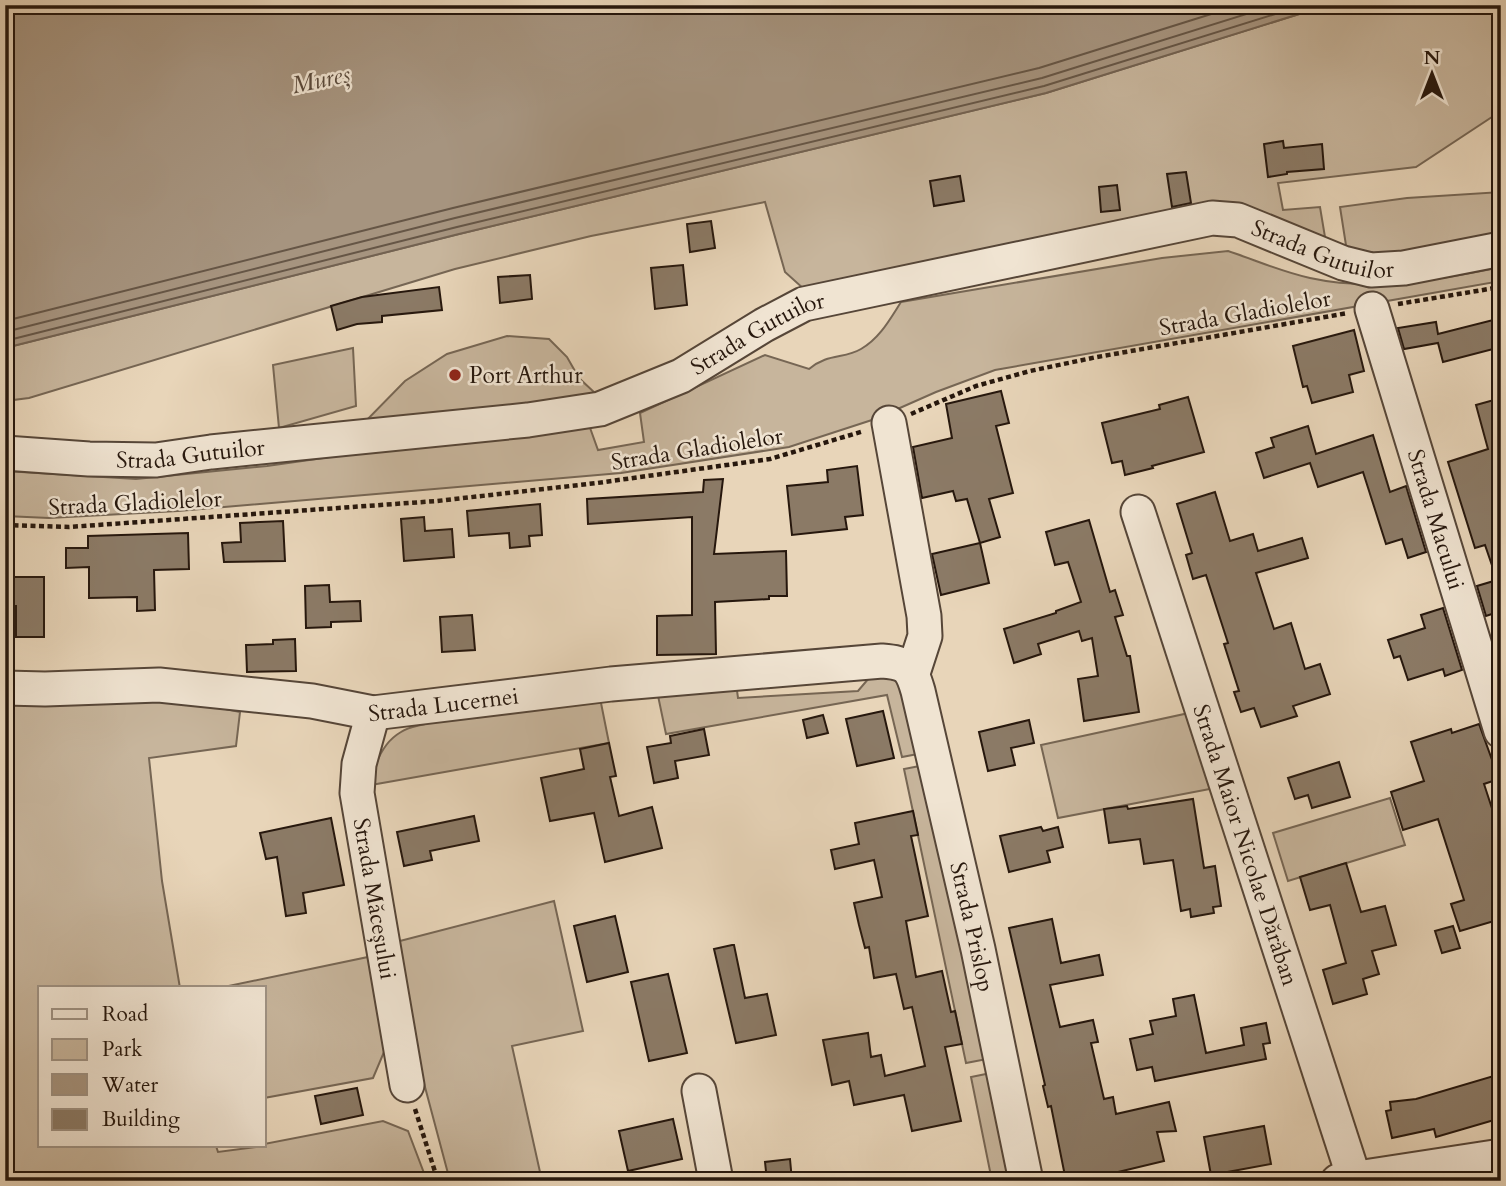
<svg xmlns="http://www.w3.org/2000/svg" width="1506" height="1186" viewBox="0 0 1506 1186" font-family="Cardo,serif">
  <rect width="100%" height="100%" fill="#e8d5b9"/>
  <filter id="stains"><feTurbulence type="fractalNoise" baseFrequency=".00286" numOctaves="4"/><feColorMatrix values="0 0 0 0 .2 0 0 0 0 .09 0 0 0 0 .02 0 0 0 .5 -.17"/></filter>
  <radialGradient id="worn" r=".72"><stop offset=".6" stop-color="#630" stop-opacity="0"/><stop offset="1" stop-color="#630" stop-opacity=".3"/></radialGradient>
  <g fill="#c7b59c" stroke="#766654" stroke-width="2">
    <polygon points="1328,5 1501,5 1501,111 1416,167 1278,183 1283,210 1320,207 1327,249 1251,216 805,290 785,272 765,202 591,236 455,269 29,398 5,401 5,348 459,234 1046,93"/>
    <polygon points="1501,192 1501,245 1348,258 1340,207 1407,198"/>
    <path d="M1228,251C1255,260 1282,272 1310,278C1374,292 1438,280 1501,267V281L995,370L936,392L875,419L789,447L621,473L178,511L49,518L5,516V471L136,479L267,466L443,441L589,425L598,450L644,442L640,413L765,355L809,369C828,353 844,359 861,349C880,338 890,319 901,302L1162,258Z"/>
    <polygon points="507,336 549,339 567,357 579,378 595,393 356,431 405,381 447,354"/>
    <polygon points="353,348 356,406 279,428 273,365"/>
    <polygon points="885,677 897,681 905,686 923,753 902,757 887,695 666,734 657,691 736,683 738,698 858,691 869,678"/>
    <path d="M600,698L609,743L371,785C374,766 382,743 401,732C408,727 419,726 428,723Z"/>
    <polygon points="5,701 187,701 240,712 236,746 149,758 162,881 180,988 40,988 40,1146 216,1146 218,1152 264,1146 264,1144 383,1121 408,1131 427,1181 5,1181"/>
    <polygon points="1189,713 1215,788 1058,818 1041,745"/>
    <polygon points="925,765 987,1059 966,1063 904,769"/>
    <polygon points="1390,798 1405,845 1288,881 1273,833"/>
    <polygon points="554,901 583,1031 512,1046 542,1181 450,1181 421,1072 396,942"/>
    <polygon points="368,957 387,1045 373,1078 264,1098 264,988 219,988"/>
    <polygon points="991,1073 1014,1181 992,1181 971,1077"/>
  </g>
  <polygon fill="#a6947f" stroke="#736251" stroke-width="2" points="5,5 1328,5 1046,93 459,234 5,348"/>
  <g fill="none" stroke-linecap="round" stroke-linejoin="round">
    <g stroke="#665646" stroke-width="2">
      <polyline points="5,321 453,208 1039,68 1240,5"/>
      <polyline points="5,332 455,218 1042,78 1275,5"/>
      <polyline points="5,341 457,227 1044,86 1304,5"/>
    </g>
  </g>
  <g fill="#8b7a66" stroke="#26170d" stroke-width="2">
    <polygon points="1283,141 1284,148 1322,144 1324,169 1287,172 1287,174 1268,177 1264,144"/>
    <polygon points="1186,172 1191,203 1172,207 1167,174"/>
    <polygon points="960,176 964,201 934,206 930,181"/>
    <polygon points="1117,185 1120,210 1101,212 1099,187"/>
    <polygon points="711,221 715,248 690,252 687,224"/>
    <polygon points="683,265 687,305 655,309 651,268"/>
    <polygon points="530,275 532,299 500,303 498,277"/>
    <polygon points="439,287 442,310 382,316 382,322 357,324 337,330 331,306 362,297"/>
    <polygon points="1501,318 1501,347 1443,362 1438,343 1404,349 1398,328 1436,322 1438,334"/>
    <polygon points="1354,330 1364,371 1349,375 1353,392 1312,403 1307,386 1303,387 1293,346"/>
    <polygon points="1001,391 1009,423 996,426 1013,493 989,499 1000,537 980,543 967,499 956,501 953,491 922,498 913,447 952,438 946,404"/>
    <polygon points="1188,397 1204,452 1152,466 1153,468 1125,475 1122,461 1112,463 1102,423 1160,409 1159,405"/>
    <polygon points="1501,398 1501,611 1486,616 1477,586 1497,580 1485,545 1475,548 1448,462 1488,449 1476,405"/>
    <polygon points="1308,426 1316,454 1373,435 1390,492 1406,486 1426,552 1408,558 1402,539 1386,544 1363,472 1318,487 1310,463 1264,478 1256,453 1274,447 1271,438"/>
    <polygon points="857,466 863,515 845,517 847,529 792,535 787,486 828,482 827,470"/>
    <polygon points="723,479 714,554 786,551 787,596 769,596 769,599 715,602 716,654 657,655 657,616 692,615 692,517 588,524 587,499 703,492 704,480"/>
    <polygon points="1215,492 1230,541 1253,534 1258,551 1302,538 1308,558 1256,573 1274,629 1291,623 1305,669 1320,664 1330,694 1293,706 1297,716 1261,727 1254,708 1241,712 1234,692 1239,691 1224,644 1228,643 1206,575 1193,579 1186,555 1192,553 1177,504"/>
    <polygon points="540,504 542,535 529,536 530,546 510,548 509,533 469,536 467,511"/>
    <polygon points="424,517 425,531 452,529 454,557 404,561 401,519"/>
    <polygon points="1089,520 1110,592 1115,590 1123,615 1115,617 1127,656 1130,656 1139,712 1084,721 1078,679 1098,676 1092,638 1082,641 1079,631 1038,644 1041,654 1014,663 1004,629 1056,613 1056,611 1081,602 1068,562 1055,565 1046,532"/>
    <polygon points="283,521 285,561 224,562 222,543 241,542 240,523"/>
    <polygon points="188,533 189,569 154,570 155,610 137,611 137,597 89,598 89,567 66,568 66,548 88,548 88,536"/>
    <polygon points="980,543 989,583 941,595 932,554"/>
    <polygon points="10,577 44,577 44,637 16,637 16,606 10,606"/>
    <polygon points="329,585 330,602 360,601 361,621 331,622 331,627 306,628 305,586"/>
    <polygon points="1443,608 1462,670 1445,676 1443,669 1408,680 1400,656 1394,658 1388,640 1425,628 1421,615"/>
    <polygon points="472,615 475,650 442,652 440,617"/>
    <polygon points="295,639 296,671 247,672 246,645 273,644 273,640"/>
    <polygon points="883,711 894,758 857,766 846,719"/>
    <polygon points="823,715 828,733 807,738 803,720"/>
    <polygon points="1029,720 1034,743 1011,748 1015,765 988,771 979,732"/>
    <polygon points="1479,724 1499,779 1484,784 1501,836 1501,919 1460,931 1451,904 1464,900 1438,819 1403,830 1391,792 1424,781 1411,742 1451,729 1452,733"/>
    <polygon points="704,729 709,755 675,761 678,778 654,783 647,747 671,743 670,736"/>
    <polygon points="609,743 616,776 610,777 619,816 652,807 662,848 605,862 594,813 550,821 541,778 584,769 580,749"/>
    <polygon points="1339,762 1350,797 1312,808 1308,795 1295,799 1288,778"/>
    <polygon points="1193,799 1204,868 1215,866 1221,906 1213,907 1214,913 1191,917 1190,909 1181,911 1173,860 1144,864 1140,839 1109,843 1104,809 1127,806 1128,809"/>
    <polygon points="913,811 918,835 911,836 928,916 906,921 916,977 942,971 951,1012 955,1011 962,1044 945,1047 961,1121 912,1131 904,1095 854,1105 849,1081 832,1085 823,1040 868,1033 871,1057 881,1055 885,1076 925,1066 912,1007 904,1009 896,974 874,978 869,947 865,948 859,925 854,903 882,897 874,860 835,869 831,850 859,844 855,823"/>
    <polygon points="474,816 479,841 430,851 432,860 404,866 397,832"/>
    <polygon points="331,818 344,885 303,893 306,913 286,916 277,857 266,859 260,833"/>
    <polygon points="1041,827 1043,831 1058,827 1063,847 1047,851 1050,862 1009,872 1000,836"/>
    <polygon points="1346,863 1361,912 1385,906 1396,945 1372,951 1379,974 1363,979 1367,994 1333,1004 1323,970 1346,963 1330,905 1310,910 1300,877"/>
    <polygon points="615,916 628,972 587,982 574,926"/>
    <polygon points="1052,919 1061,963 1099,955 1103,975 1050,985 1060,1027 1093,1020 1098,1042 1091,1043 1104,1099 1113,1097 1116,1114 1169,1102 1176,1131 1157,1132 1164,1161 1118,1172 1120,1181 1066,1181 1051,1106 1048,1107 1043,1086 1045,1085 1009,928"/>
    <polygon points="1453,926 1460,948 1442,953 1435,931"/>
    <polygon points="732,945 734,945 745,998 767,994 776,1035 736,1043 714,949"/>
    <polygon points="668,974 687,1053 649,1061 631,982"/>
    <polygon points="1194,995 1206,1053 1244,1045 1241,1028 1266,1023 1270,1043 1263,1044 1266,1059 1155,1081 1152,1067 1137,1070 1130,1039 1153,1034 1150,1021 1176,1016 1173,999"/>
    <polygon points="1497,1075 1501,1118 1436,1137 1434,1129 1392,1138 1386,1111 1391,1110 1390,1102 1416,1099"/>
    <polygon points="357,1088 363,1115 321,1124 315,1096"/>
    <polygon points="673,1119 682,1159 628,1171 619,1131"/>
    <polygon points="1264,1126 1271,1164 1211,1175 1204,1137"/>
    <polygon points="790,1159 792,1181 767,1181 765,1162"/>
  </g>
  <g fill="none" stroke-linecap="round" stroke-linejoin="round">
    <defs>
      <g id="minor">
        <path id="s1" d="M1372,309L1501,731"/>
        <polyline points="889,423 924,616 925,636 913,673"/>
        <path id="s2" d="M5,453L89,459L156,460L211,452L528,420L600,409L681,376L764,325L804,304L1212,218L1238,220L1343,263L1371,270L1404,268L1501,249"/>
        <path id="s3" d="M1138,512L1354,1178"/>
        <path id="s4" d="M5,688L45,689L159,685L312,701L373,713L611,684L882,661C907,663 911,667 918,691L978,949L1026,1181"/>
        <path id="s5" d="M373,713L359,764L357,793L407,1085"/>
        <polyline points="699,1091 716,1181"/>
        <polyline points="1338,1181 1501,1156"/>
      </g>
    </defs>
    <use href="#minor" stroke="#564638" stroke-width="37"/>
    <g stroke="#26170d" stroke-width="4.5" stroke-dasharray="5 3.5" stroke-linecap="butt">
      <polyline points="1398,304 1501,287"/>
      <polyline points="911,414 976,386 1030,371 1097,357 1348,313"/>
      <polyline points="5,525 69,527 437,501 597,483 770,459 864,431"/>
      <polyline points="415,1109 438,1181"/>
    </g>
    <use href="#minor" stroke="#f0e4d2" stroke-width="33"/>
  </g>
  <circle fill="#8f2418" stroke="#f0e4d2" stroke-width="2.5" cx="455" cy="375" r="7"/>
  <g text-anchor="middle" dominant-baseline="central" stroke-width="5" stroke-linejoin="round" paint-order="stroke">
    <g font-size="23" fill="#26170d" stroke="#f0e4d2">
      <text stroke="none"><textPath href="#s2" startOffset="1362">Strada Gutuilor</textPath></text>
      <text transform="translate(1245 313) rotate(-10)">Strada Gladiolelor</text>
      <text stroke="none"><textPath href="#s2" startOffset="774">Strada Gutuilor</textPath></text>
      <text transform="translate(697 449) rotate(-9)">Strada Gladiolelor</text>
      <text stroke="none"><textPath href="#s2" startOffset="186">Strada Gutuilor</textPath></text>
      <text transform="translate(135 503) rotate(-3)">Strada Gladiolelor</text>
      <text stroke="none"><textPath href="#s1" startOffset="220">Strada Macului</textPath></text>
      <text stroke="none"><textPath href="#s4" startOffset="441">Strada Lucernei</textPath></text>
      <text stroke="none"><textPath href="#s3" startOffset="350">Strada Maior Nicolae Dărăban</textPath></text>
      <text stroke="none"><textPath href="#s5" startOffset="189">Strada Măceșului</textPath></text>
      <text stroke="none"><textPath href="#s4" startOffset="1176">Strada Prislop</textPath></text>
    </g>
    <g font-size="23" fill="#26170d" stroke="#f0e4d2" text-anchor="start">
      <text x="469" y="375">Port Arthur</text>
    </g>
    <g font-size="24" font-style="italic" fill="#59493b" stroke="#f0e4d2">
      <text transform="translate(321 80) rotate(-12)">Mureș</text>
    </g>
  </g>
  <rect width="1506" height="1186" fill="none" stroke="#e8d5b9" stroke-width="28"/>
  <rect x="7" y="7" width="1492" height="1172" fill="none" stroke="#26170d" stroke-width="3.5"/>
  <rect x="14" y="14" width="1478" height="1158" fill="none" stroke="#26170d" stroke-width="2"/>
  <rect x="38" y="986" width="228" height="161" fill="#f0e4d2" stroke="#9f9283" stroke-width="2"/>
  <rect x="52" y="1009" width="35" height="10" fill="#f0e4d2" stroke="#9f9283" stroke-width="2"/>
  <text x="102" y="1021" font-size="21" fill="#26170d">Road</text>
  <rect x="52" y="1039" width="35" height="21" fill="#c7b59c" stroke="#9f9283" stroke-width="2"/>
  <text x="102" y="1056" font-size="21" fill="#26170d">Park</text>
  <rect x="52" y="1074" width="35" height="21" fill="#a6947f" stroke="#9f9283" stroke-width="2"/>
  <text x="102" y="1092" font-size="21" fill="#26170d">Water</text>
  <rect x="52" y="1109" width="35" height="21" fill="#8b7a66" stroke="#9f9283" stroke-width="2"/>
  <text x="102" y="1126" font-size="21" fill="#26170d">Building</text>
  <g transform="translate(1432 74)" stroke="#f0e4d2" stroke-width="5" paint-order="stroke">
  <path d="M0-5L12 26L0 18L-12 26Z" fill="#26170d"/>
  <text y="-10" font-size="19" font-weight="bold" text-anchor="middle" fill="#26170d">N</text>
  </g>
  <rect width="100%" height="100%" filter="url(#stains)"/>
  <rect width="100%" height="100%" fill="url(#worn)"/>
</svg>
